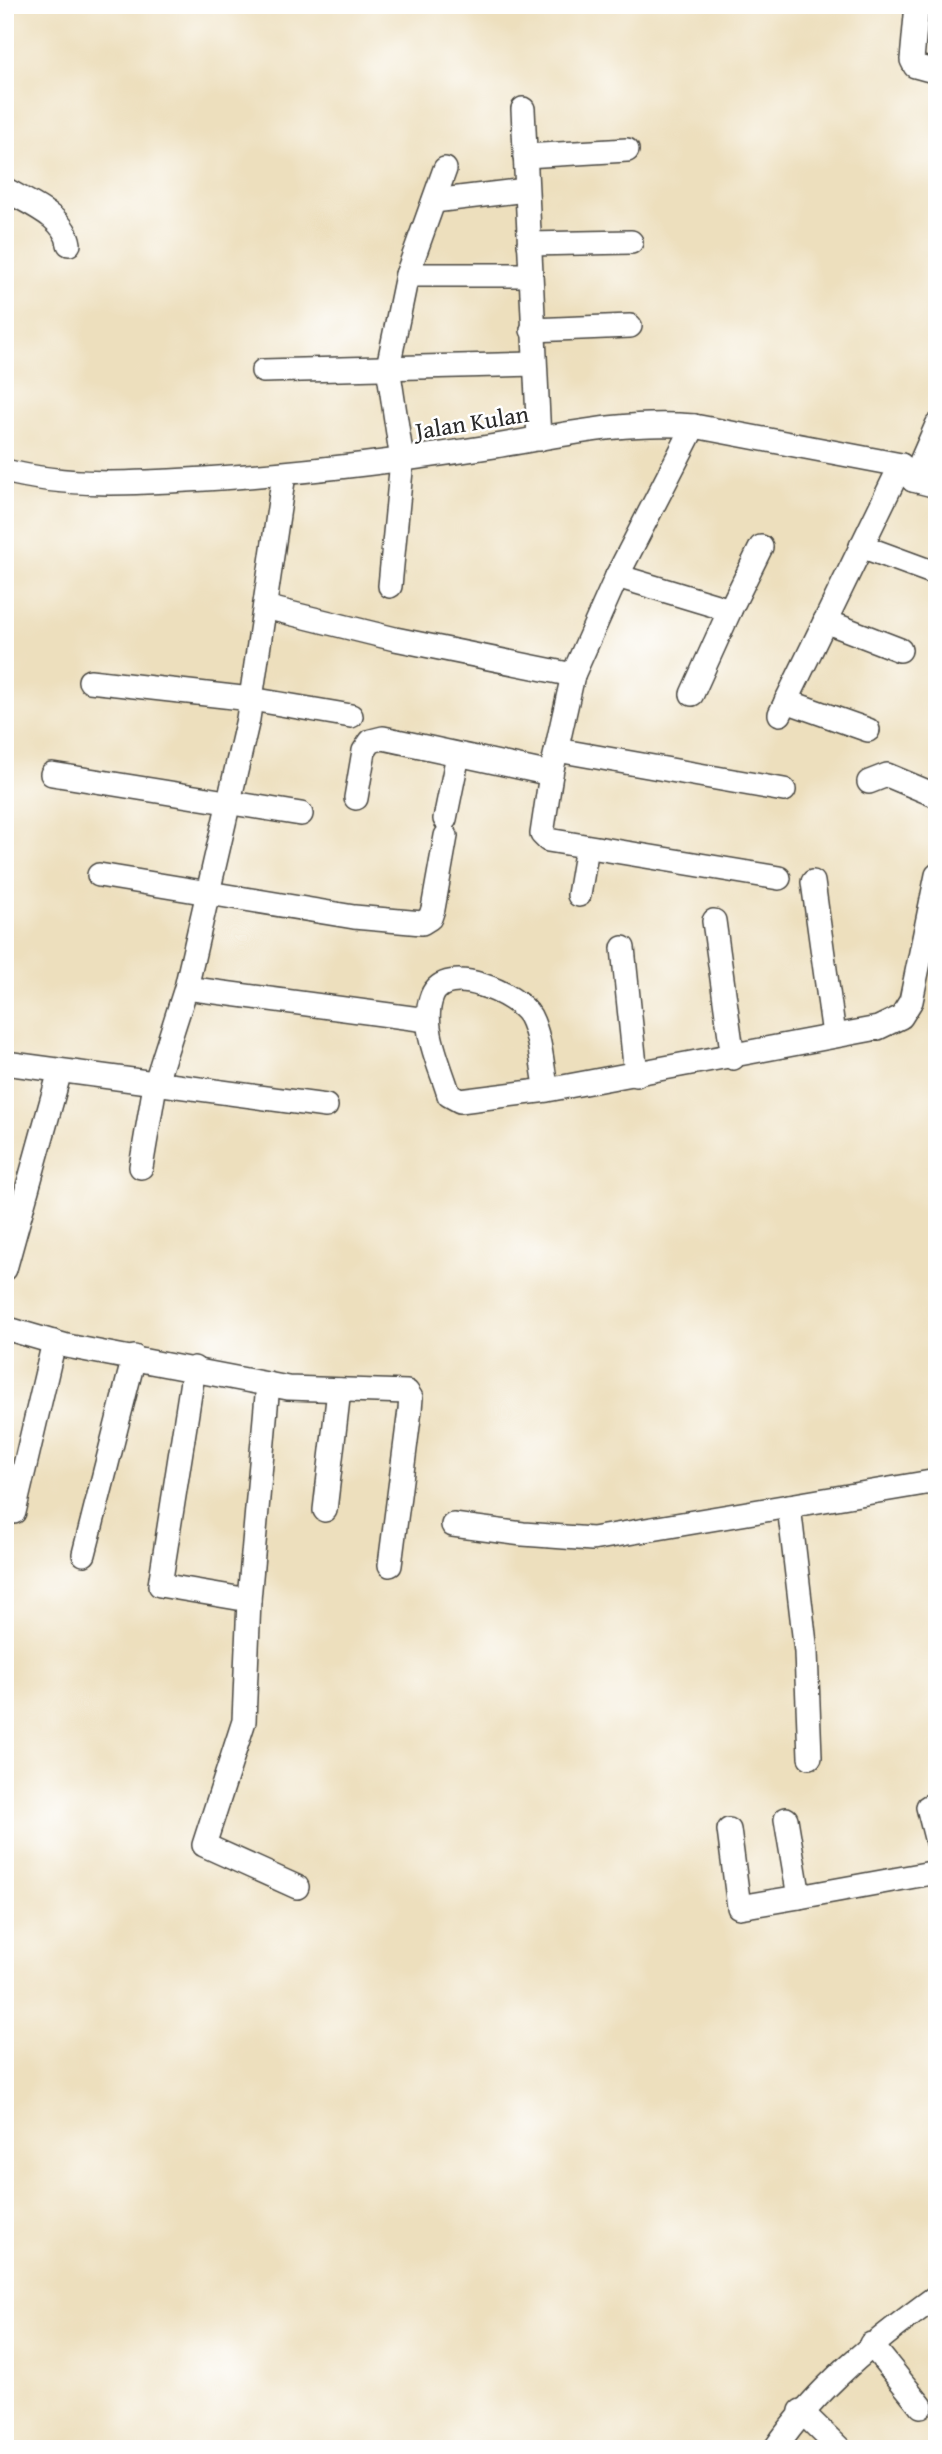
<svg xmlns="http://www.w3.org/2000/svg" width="942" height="2454" viewBox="0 0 942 2454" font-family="'Gentium Book Plus',serif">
  <rect width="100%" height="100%" fill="#fff"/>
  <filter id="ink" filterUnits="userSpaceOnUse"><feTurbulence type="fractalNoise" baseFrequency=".0143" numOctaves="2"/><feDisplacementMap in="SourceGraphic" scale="14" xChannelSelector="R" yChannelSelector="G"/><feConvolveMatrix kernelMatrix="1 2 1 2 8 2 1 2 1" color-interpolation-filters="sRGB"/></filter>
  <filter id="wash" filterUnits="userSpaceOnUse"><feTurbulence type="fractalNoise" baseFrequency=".00686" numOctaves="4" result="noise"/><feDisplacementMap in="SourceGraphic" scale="28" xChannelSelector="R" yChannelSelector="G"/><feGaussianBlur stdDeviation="1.57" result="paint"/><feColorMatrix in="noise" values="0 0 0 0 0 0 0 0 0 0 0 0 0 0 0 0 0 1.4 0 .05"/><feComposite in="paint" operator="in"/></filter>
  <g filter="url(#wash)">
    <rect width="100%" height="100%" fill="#eddfbd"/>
  </g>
  <g filter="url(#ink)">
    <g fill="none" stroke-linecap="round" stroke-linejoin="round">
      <defs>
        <g id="street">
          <polyline points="917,5 912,60 915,66 937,72"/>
          <polyline points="523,109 539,439"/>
          <polyline points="525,156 627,150"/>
          <path d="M5,189C27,203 65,216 69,244"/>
          <polyline points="434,201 526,190"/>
          <polyline points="529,244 631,242"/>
          <polyline points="407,275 530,275"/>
          <polyline points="532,330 630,326"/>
          <polyline points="263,371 534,364"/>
          <path d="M5,471C71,488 138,483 205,479C303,473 399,461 495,446C562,435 626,420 694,426L901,465L913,480L937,486"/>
          <polyline points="913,480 937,425"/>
          <polyline points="861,546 929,571"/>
          <polyline points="617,576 730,610 761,547"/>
          <polyline points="390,586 402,460 388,367 407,275 445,169"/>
          <polyline points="265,607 395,639 573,675 617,576 694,426"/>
          <polyline points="825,621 900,650"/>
          <polyline points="573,675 551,774 542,834 548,840 779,878"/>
          <polyline points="90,681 251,699 351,716"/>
          <polyline points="692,694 730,610"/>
          <polyline points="786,701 868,730"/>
          <polyline points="780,714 901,465"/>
          <polyline points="557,750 784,790"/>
          <polyline points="52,774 301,814"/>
          <polyline points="869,782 887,775 937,796"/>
          <polyline points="356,798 364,751 371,741 383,738 551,774"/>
          <polyline points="445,819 458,755"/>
          <polyline points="99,875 354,917 422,923 430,918 433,909 446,836"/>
          <polyline points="813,882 834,1035"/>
          <polyline points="579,895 587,847"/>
          <polyline points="714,921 733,1058"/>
          <polyline points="623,948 636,1075"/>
          <polyline points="186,988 427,1020"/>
          <polyline points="5,1063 326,1106"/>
          <path d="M547,1090C542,1068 541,1037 530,1016C518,994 446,962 432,996C420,1026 440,1065 449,1095L460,1101L547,1090L878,1028L901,1017L911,1001L937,875"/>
          <polyline points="141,1167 155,1085 186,988 248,719 284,474"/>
          <polyline points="5,1269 60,1071"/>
          <polyline points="5,1328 67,1346 288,1388 407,1392 411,1398 410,1410 390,1565"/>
          <polyline points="194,1368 160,1585 249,1600"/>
          <polyline points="268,1384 249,1600 244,1721 204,1845 297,1887"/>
          <polyline points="325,1510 339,1390"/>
          <polyline points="14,1512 54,1342"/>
          <polyline points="453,1525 523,1534 592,1539 789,1506"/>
          <polyline points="84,1554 134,1357"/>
          <polyline points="810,1757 806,1652 789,1506 937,1481"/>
          <polyline points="937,1803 928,1807 937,1842"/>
          <polyline points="786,1819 799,1897 937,1872"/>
          <polyline points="729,1830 739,1907 799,1897"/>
          <polyline points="871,2344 921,2406"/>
          <polyline points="801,2411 840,2449"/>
          <path d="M775,2449C818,2386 875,2341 937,2296"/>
        </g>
      </defs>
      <use href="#street" stroke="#484641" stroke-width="26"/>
      <use href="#street" stroke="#fff" stroke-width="23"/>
    </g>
  </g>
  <g text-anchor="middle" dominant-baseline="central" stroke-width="5" stroke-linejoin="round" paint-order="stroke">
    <g font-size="24" fill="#2b2b2b" stroke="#fff">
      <text transform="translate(472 422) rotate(-9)">Jalan Kulan</text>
    </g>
  </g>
  <rect width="942" height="2454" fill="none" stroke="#fff" stroke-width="28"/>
</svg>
